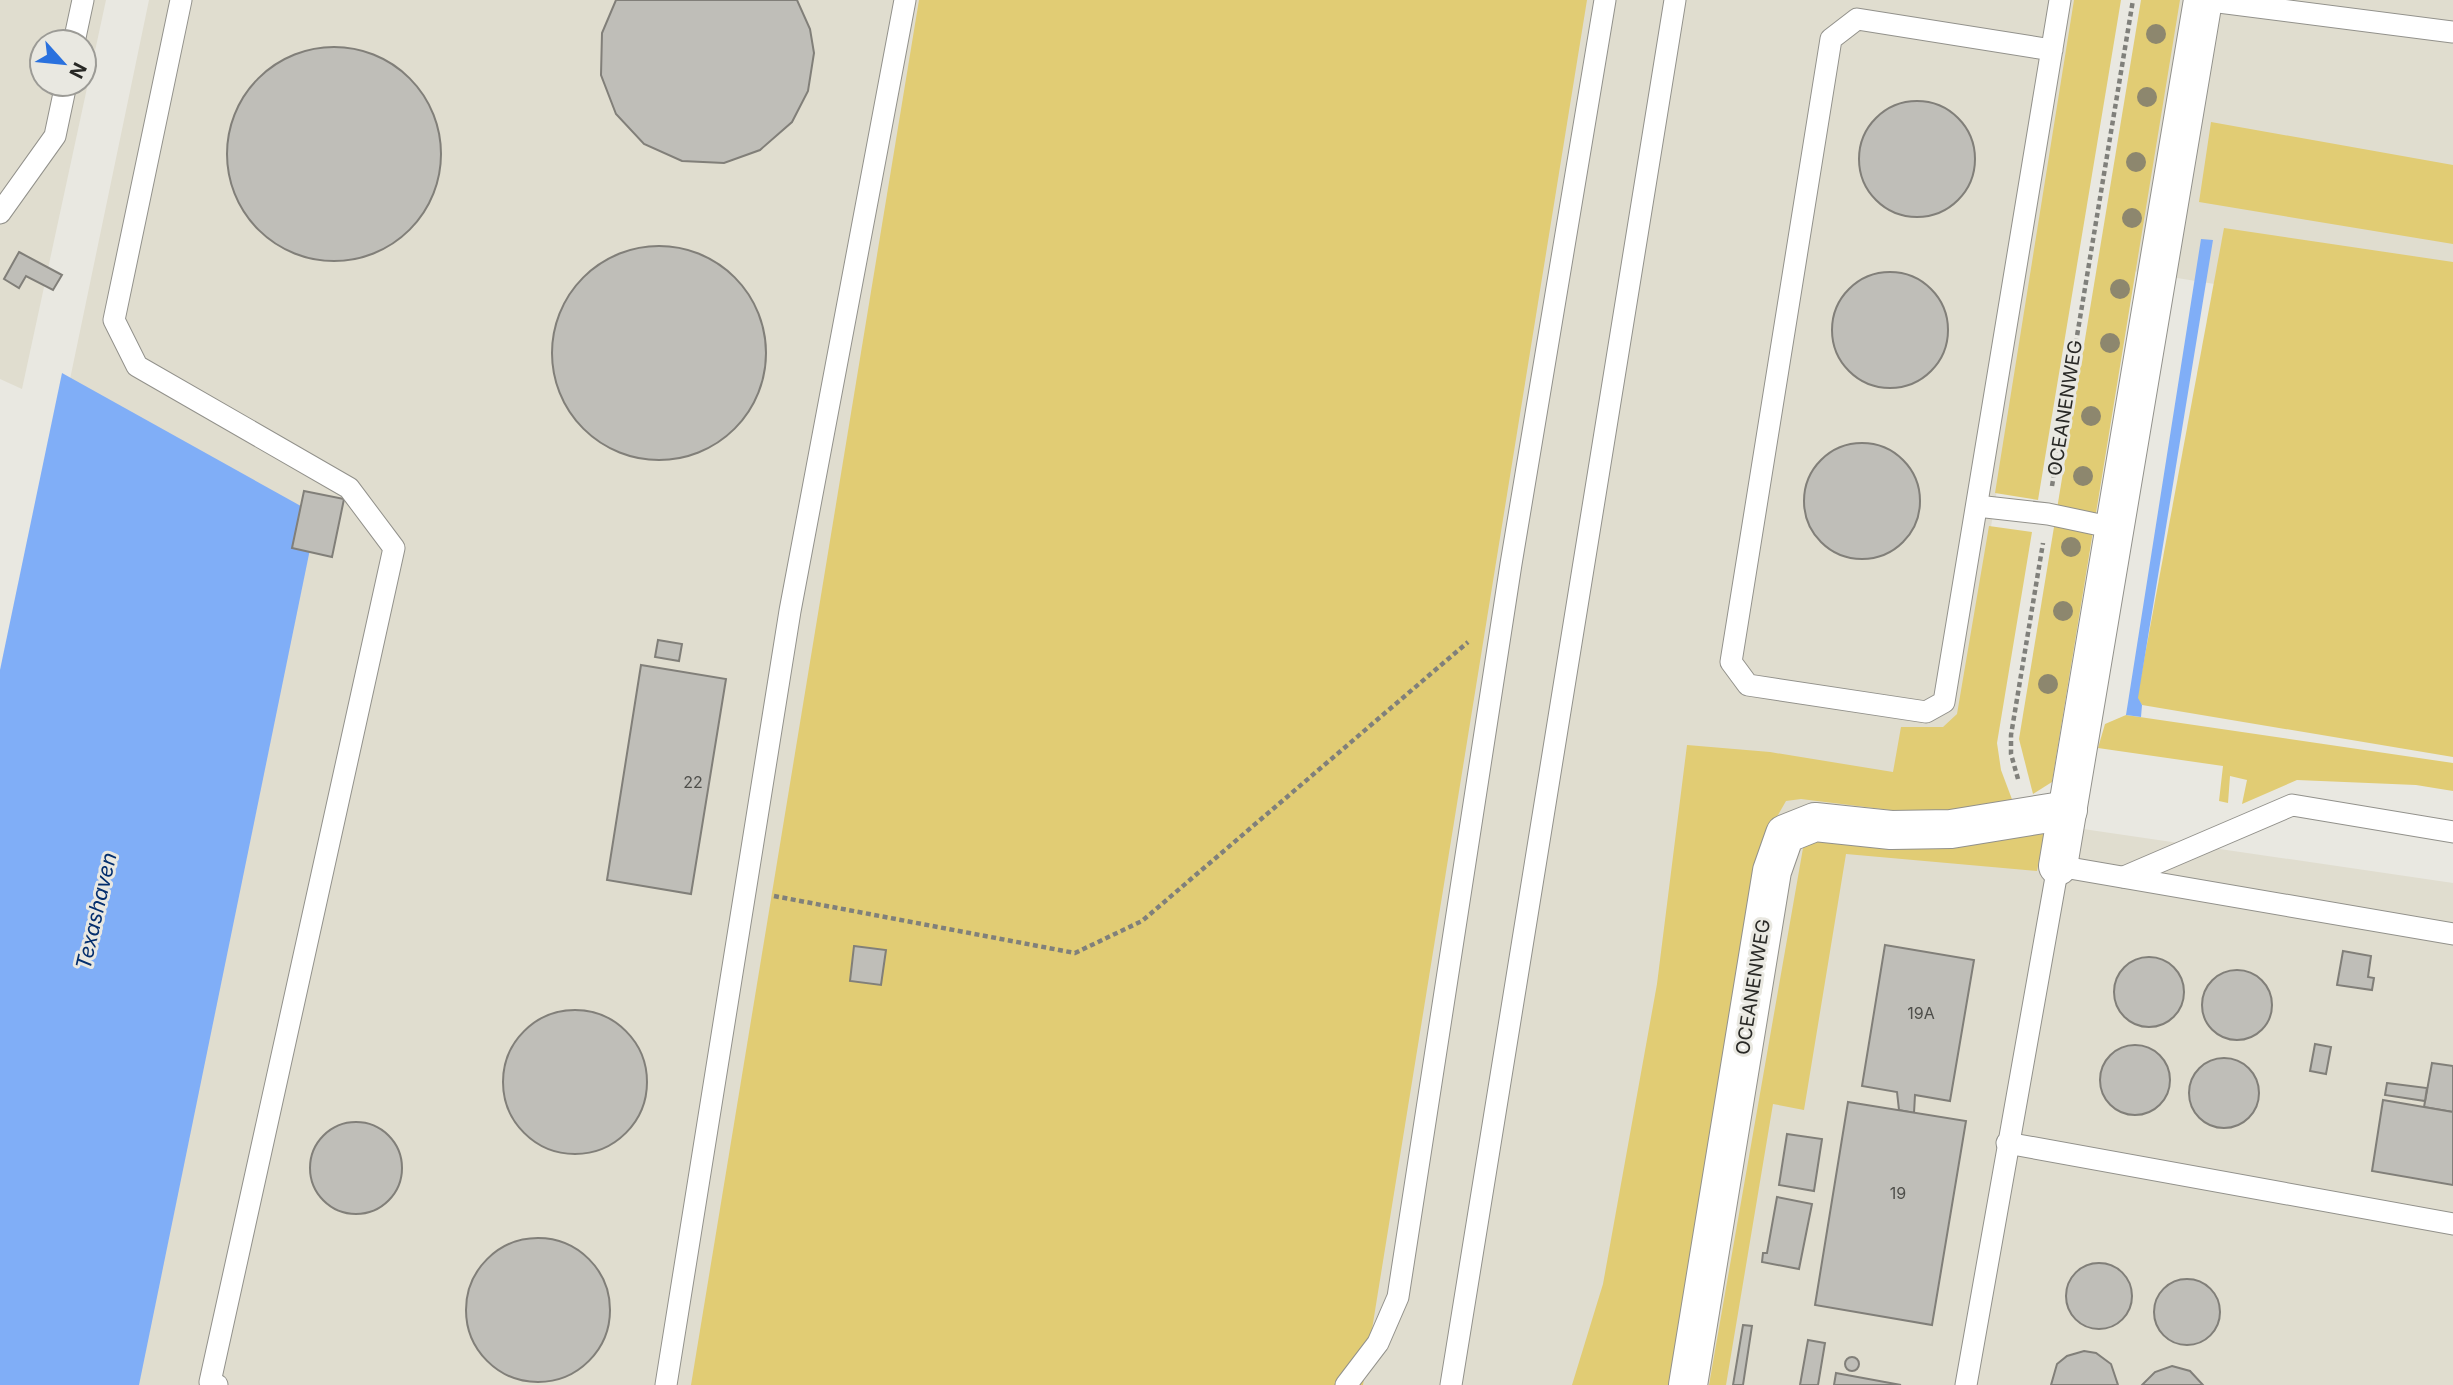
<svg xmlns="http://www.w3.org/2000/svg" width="2453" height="1385" viewBox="0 0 2453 1385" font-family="Inter,sans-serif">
  <rect width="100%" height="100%" fill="#e9e8e1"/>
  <g fill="#e0ddcf" fill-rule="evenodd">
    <path d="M0,0H106L22,389L0,379ZM42,42H84V84H42Z"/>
    <polygon points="149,0 2077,0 1949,784 1757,767 1642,1385 126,1385 69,384"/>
    <polygon points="2150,0 2453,0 2453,322 2102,266"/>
    <polygon points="1768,783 2453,883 2453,1385 1671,1385"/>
  </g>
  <g fill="#e1cc74">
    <polygon points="919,0 1587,0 1363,1385 691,1385"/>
    <polygon points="2074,0 2121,0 2038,500 1995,493"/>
    <polygon points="2141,0 2180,0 2052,782 2033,794 2019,739"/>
    <polygon points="2211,122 2453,165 2453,244 2199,202"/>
    <polygon points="2224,228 2453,262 2453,757 2142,705 2137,698"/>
    <polygon points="1989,526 2032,532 1997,743 2001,770 2013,802 1938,816 1801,799 1786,801 1774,822 1682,1385 1572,1385 1603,1284 1657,984 1687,745 1770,752 1893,772 1901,727 1943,727 1957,714"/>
    <polygon points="2126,715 2453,763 2453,791 2416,785 2297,780 2242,804 2247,780 2230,776 2228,803 2219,801 2223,766 2098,748 2105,724"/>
    <polygon points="1806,831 1964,840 2044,834 2037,871 1846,854 1804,1110 1773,1104 1726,1385 1709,1385"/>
  </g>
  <g fill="#80aef7">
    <polygon points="2201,239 2213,240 2138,698 2142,705 2141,717 2126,715"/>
    <polygon points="62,373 317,515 139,1385 0,1385 0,670"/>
  </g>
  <g fill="#bfbeb8" stroke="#817f79" stroke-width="2">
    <polygon points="616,0 797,0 810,29 814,53 808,91 792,122 760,150 724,163 682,161 644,144 616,114 601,75 602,33"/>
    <circle cx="334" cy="154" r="107"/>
    <circle cx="1917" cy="159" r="58"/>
    <circle cx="659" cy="353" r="107"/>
    <polygon points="19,252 62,275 53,290 26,276 19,288 4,279"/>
    <circle cx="1890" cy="330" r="58"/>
    <circle cx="1862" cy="501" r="58"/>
    <polygon points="304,491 344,499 332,557 292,548"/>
    <polygon points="658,640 682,644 679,661 655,657"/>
    <polygon points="641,665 726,679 691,894 607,880"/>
    <polygon points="1885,945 1974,960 1950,1101 1915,1095 1914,1113 1899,1110 1897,1092 1862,1086"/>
    <polygon points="854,946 886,950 881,985 850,981"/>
    <polygon points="2343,951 2371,956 2368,977 2374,978 2372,990 2337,985"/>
    <circle cx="2149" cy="992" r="35"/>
    <circle cx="2237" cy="1005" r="35"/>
    <circle cx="575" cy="1082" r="72"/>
    <polygon points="2315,1044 2331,1047 2326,1074 2310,1071"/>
    <circle cx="2135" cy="1080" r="35"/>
    <circle cx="2224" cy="1093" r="35"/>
    <polygon points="2432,1063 2453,1066 2453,1112 2424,1107"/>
    <polygon points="2387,1083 2427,1088 2425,1101 2385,1095"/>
    <polygon points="2383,1100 2453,1112 2453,1185 2372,1171"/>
    <polygon points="1848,1102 1966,1121 1932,1325 1815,1305"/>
    <circle cx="356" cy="1168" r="46"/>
    <polygon points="1787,1134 1822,1139 1814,1191 1779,1185"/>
    <polygon points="1777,1197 1812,1204 1799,1269 1762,1262 1763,1253 1767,1253"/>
    <circle cx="538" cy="1310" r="72"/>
    <circle cx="2099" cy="1296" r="33"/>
    <circle cx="2187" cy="1312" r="33"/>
    <polygon points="1743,1325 1752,1326 1743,1385 1733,1385"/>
    <polygon points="1808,1340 1825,1343 1818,1385 1800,1385"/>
    <polygon points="2084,1351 2096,1353 2111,1364 2118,1385 2051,1385 2057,1364 2067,1356"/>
    <circle cx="1852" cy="1364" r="7"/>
    <polygon points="2172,1366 2190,1371 2203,1385 2142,1385 2155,1372"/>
    <polygon points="1836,1373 1901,1385 1834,1385"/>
  </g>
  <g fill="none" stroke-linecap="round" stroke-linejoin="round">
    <defs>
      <g id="lane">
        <polyline points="181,0 114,320 137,366 349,488 394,548 210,1382 217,1385"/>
        <polyline points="2203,0 2453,32"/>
        <polyline points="74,42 83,0"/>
        <polyline points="2052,50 1857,19 1831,39 1731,662 1748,685 1926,712 1944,702 2060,0"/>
        <polyline points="0,213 55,136 66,84"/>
        <polyline points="1977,506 2048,514 2114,528"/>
        <polyline points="2124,877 2292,805 2453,832"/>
        <polyline points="2007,1143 2453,1224"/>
        <polyline points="666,1385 790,611 905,0"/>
        <polyline points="1346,1385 1378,1343 1398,1297 1511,564 1605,0"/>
        <polyline points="1451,1385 1675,0"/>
        <polyline points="1966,1385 2058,866 2453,934"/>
      </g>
      <g id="street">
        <polyline points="2058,866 2203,0"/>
        <polyline points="1688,1385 1772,871 1785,834 1815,822 1891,830 1951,829 2068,810"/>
      </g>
    </defs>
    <use href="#lane" stroke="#92918b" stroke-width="23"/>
    <use href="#street" stroke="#92918b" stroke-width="40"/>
    <g stroke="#80807b" stroke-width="4.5" stroke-dasharray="5 3.5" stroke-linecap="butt">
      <polyline points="2052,486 2133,0"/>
      <polyline points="2018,779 2011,754 2011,735 2043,543"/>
      <polyline points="774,896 1075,953 1142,921 1468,642"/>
    </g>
    <use href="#lane" stroke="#fff" stroke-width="21"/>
    <use href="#street" stroke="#fff" stroke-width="38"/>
  </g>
  <g fill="#8d876e">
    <circle cx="2156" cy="34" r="10"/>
    <circle cx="2147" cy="97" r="10"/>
    <circle cx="2136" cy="162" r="10"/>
    <circle cx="2132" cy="218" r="10"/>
    <circle cx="2120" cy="289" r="10"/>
    <circle cx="2110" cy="343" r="10"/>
    <circle cx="2091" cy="416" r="10"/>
    <circle cx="2083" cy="476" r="10"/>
    <circle cx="2071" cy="547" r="10"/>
    <circle cx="2063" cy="611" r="10"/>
    <circle cx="2048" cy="684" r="10"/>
  </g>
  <g text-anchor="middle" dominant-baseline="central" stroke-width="6" stroke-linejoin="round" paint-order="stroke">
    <g font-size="16" fill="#4e4e4a">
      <text x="693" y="782">22</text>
      <text x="1921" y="1013">19A</text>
      <text x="1898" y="1193">19</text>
    </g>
    <g font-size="19" fill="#282825" stroke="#e9e8e1">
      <text transform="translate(2065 408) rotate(-81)">OCEANENWEG</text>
      <text transform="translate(1753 987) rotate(-81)">OCEANENWEG</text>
    </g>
    <g font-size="21" font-style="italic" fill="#032e6d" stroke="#e9e8e1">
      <text transform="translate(96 911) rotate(-77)">Texashaven</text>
    </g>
  </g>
  <g transform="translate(63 63) rotate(117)"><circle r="33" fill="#e9e8e1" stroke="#9c9b96" stroke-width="2"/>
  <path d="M0-5L12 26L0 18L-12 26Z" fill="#2a71de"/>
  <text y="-10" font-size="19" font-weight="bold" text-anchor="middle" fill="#282825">N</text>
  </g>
</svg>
